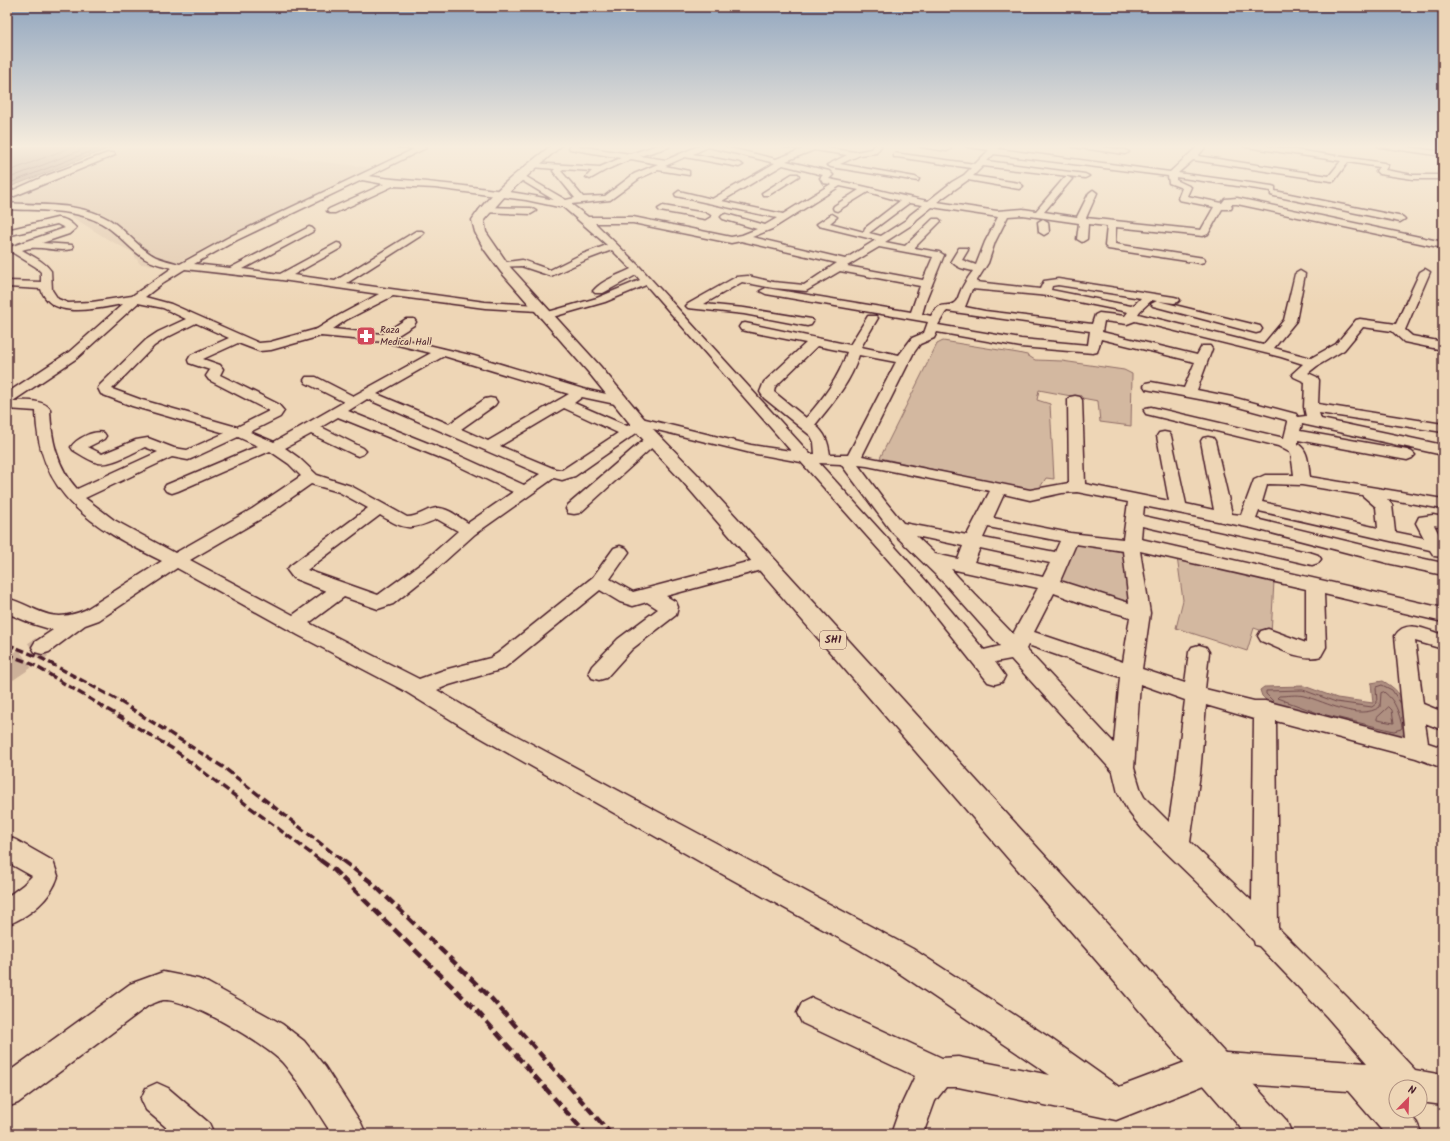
<svg xmlns="http://www.w3.org/2000/svg" width="1450" height="1141" viewBox="0 0 1450 1141" font-family="Kalam,sans-serif">
  <rect width="100%" height="100%" fill="#eed6b6"/>
  <filter id="ink" filterUnits="userSpaceOnUse"><feTurbulence type="fractalNoise" baseFrequency=".025" numOctaves="2"/><feDisplacementMap in="SourceGraphic" scale="8" xChannelSelector="R" yChannelSelector="G"/><feConvolveMatrix kernelMatrix="1 2 1 2 8 2 1 2 1" color-interpolation-filters="sRGB"/></filter>
  <g filter="url(#ink)">
    <polygon fill="#e1c7ab" points="138,145 182,145 374,168 211,245 171,266 140,264 132,252 109,240 66,213 7,209 7,186 40,173"/>
    <g fill="#d3b8a0" stroke="#8e6c66">
      <polygon points="943,341 1018,353 1027,355 1035,360 1062,361 1124,370 1132,374 1131,426 1100,422 1098,401 1039,390 1037,400 1050,404 1054,479 1046,478 1037,492 880,458 937,344"/>
      <polygon points="1076,545 1126,549 1130,598 1128,602 1060,584 1059,575 1069,548"/>
      <polygon points="1177,557 1274,581 1271,634 1254,628 1247,651 1176,628 1183,600"/>
    </g>
    <g fill="#af9081" stroke="#87635f">
      <polygon points="7,145 118,145 7,188"/>
      <path d="M1383,681C1408,695 1406,709 1408,736L1401,739L1274,708L1262,696L1260,690L1264,687L1304,686L1337,698L1373,703L1371,683Z"/>
    </g>
    <g fill="none" stroke-linecap="round" stroke-linejoin="round">
      <g stroke="#724c4d" stroke-width="1">
        <polyline points="7,172 77,145"/>
        <polyline points="7,179 94,145"/>
        <polyline points="7,184 107,145"/>
        <path d="M1384,692C1396,701 1399,713 1402,727L1401,729L1394,731L1318,713L1277,698L1279,696C1287,696 1296,694 1304,696C1327,702 1358,721 1380,707L1381,693Z"/>
        <polyline points="1274,702 1266,694 1266,691 1303,690 1336,702 1372,707 1377,703 1376,687 1382,685 1392,690 1401,704"/>
        <polygon points="1389,707 1392,710 1394,723 1377,720 1377,718"/>
      </g>
      <polyline stroke="#cdb19a" stroke-width="22" stroke-dasharray="22 11" stroke-linecap="butt" points="7,671 42,647"/>
      <defs>
        <g id="minor">
          <path d="M394,145L425,146L426,148L369,176C392,180 414,180 436,183C476,187 516,192 554,200L516,177L517,175H523L566,200L575,198L553,171L555,169L533,167H530V163L600,167L621,158L570,149L569,147L572,145L630,154L658,145H670L669,147L640,156L666,160L701,145H717L776,159L803,149L785,147L781,145H805L855,152L871,149L874,145H882L876,153L860,155L840,164L915,177L919,179L918,181L831,167L827,165L847,155L814,150L786,161L829,171L833,175L829,179C862,185 895,195 928,201L952,182L964,175L971,168L897,157H894V153L975,164L989,150L968,147L964,145H1002L998,149L1170,172L1199,145H1207L1198,156L1329,176L1341,161L1246,147L1242,145H1261L1384,163L1388,165L1385,170L1413,175H1443V179H1413L1379,174L1376,171L1379,167L1348,162L1334,181H1331L1193,160L1178,173L1272,186L1275,187V191L1403,217L1405,219L1400,222L1274,196L1271,195V191L1176,177V180L1191,187L1187,196L1222,203L1225,199L1237,198L1443,242V248L1237,204H1231L1232,207L1231,209H1222L1208,234L1203,236L1116,227L1115,244L1204,258L1205,260L1204,262L1200,263L1108,249L1105,246L1107,226L1088,224L1087,239L1082,242L1077,239L1079,223L1023,215L1008,216L995,242L988,263L976,282L1040,289L1044,281L1058,279L1174,297L1178,298L1180,300L1178,302L1174,303L1158,301L1260,326L1262,329L1260,332L1256,333L1153,306L1151,304L1157,301L1152,300L1140,311L1138,314L1263,345L1284,320L1295,274L1300,271L1305,274L1296,321L1274,348L1311,358L1336,344L1356,320L1360,319L1396,324L1420,272L1425,269L1430,272L1405,330L1412,336L1443,342V350L1404,342L1392,331L1363,327L1344,350L1317,366L1308,373L1317,377L1319,380L1318,404L1443,424V432L1319,413L1321,419L1443,445V455L1302,424L1300,431L1407,450L1412,452L1415,455L1412,458L1407,460L1298,440V444C1309,451 1308,464 1310,477L1443,499V509L1387,499L1392,505L1395,532L1424,538L1416,523L1419,517L1433,515L1443,517V527L1434,525L1443,542V557L1434,556L1430,550L1259,511L1256,519L1387,551L1443,563V575L1387,563L1252,528L1144,506L1143,516L1312,553L1318,555L1321,559L1318,563L1312,565L1142,526L1141,539L1443,608V622L1324,594L1326,647L1321,656C1302,662 1279,648 1261,641L1258,636L1261,631L1268,629L1306,643V589L1140,551L1150,613L1142,669L1185,683L1189,652L1192,647L1199,645L1206,647L1209,652L1205,689L1254,701H1265L1405,737L1395,636C1405,618 1427,630 1443,635V649L1415,641L1423,704L1443,712V730L1425,723L1428,743L1443,748V768L1416,758L1276,721L1278,928L1347,997L1415,1070L1443,1075V1105L1420,1102V1087H1396V1111H1407L1417,1123L1422,1134H1385L1348,1091L1212,1082L1116,1120L958,1087H946L935,1101L923,1134H891L900,1108L915,1076L802,1023L797,1013L802,1003L812,998L942,1058L958,1057L1050,1075L893,969L857,948L704,864L471,732L403,690L298,635L177,568L99,620L85,625L49,652L42,654L35,652L32,647L35,642L53,630L33,624L7,613V598C39,608 50,625 85,610L162,561C94,528 37,496 36,411L7,409V393L69,352L123,304C98,308 51,321 41,289L7,287V281L41,282V272L36,267L10,251L9,249L10,247L65,228L57,224L7,236V230L57,218C64,218 71,222 76,228L69,234L42,243L72,245L73,247L72,249C55,253 38,244 22,250C32,256 44,261 51,271L52,290L58,299L68,303L92,302L132,296L172,268C161,265 150,263 141,256C127,246 116,231 101,223C72,208 38,211 7,209V203C41,206 80,202 110,220C127,231 138,248 156,257C163,260 172,262 180,264L231,236L414,149L398,147ZM708,147L775,163L712,199L679,191L675,194L676,196L777,218L765,225L726,214L723,215L721,217L723,219L757,229L742,235L731,237L633,217H588L571,204L610,200L640,178L658,170L689,175V171L665,166L685,157L739,167L743,165L739,163L693,154ZM994,154L1168,176L1169,183L1182,188L1178,198L1179,200L1214,207L1201,230L1086,218L1097,193L1093,190L1089,193L1077,217L1044,212L1072,179L1068,177H1065L1036,211L1023,209L997,211L937,202L968,180L1019,189L1023,186L1019,183L973,176L983,166L1085,178L1089,176L1085,174L987,161ZM631,159L658,164L634,174L605,196L583,197L561,171L563,169L592,171L586,177L590,179L606,170ZM783,165L823,175L820,178L823,183L831,184L783,214L722,201ZM362,180L384,184L329,209L327,211L329,213H335L393,186L435,188L526,200L559,207L562,206L607,245L580,255L550,270L522,260L499,263L498,265L499,267L521,266L551,276L588,259L612,250L631,269C619,275 602,280 593,291L595,293H603L636,275L640,280L597,298L541,314L539,316L541,318H549L605,302L646,285L791,451L751,445L637,417L632,418L630,421L632,424L627,426L574,403L582,397L620,405L625,404L627,401L625,398L583,389L474,356L395,337L414,325L416,322L414,319H406L383,334L333,329L346,320L393,296L485,308L538,311L542,310L544,308L542,306L538,305L485,302L347,283L422,235L424,233L422,231H416L335,281L293,275L341,248L342,246L341,244L337,243L280,274L243,269L312,232L314,230L312,228L309,227L230,268L194,264L237,240ZM840,186L859,190L834,206L833,208L834,210L837,211L868,192L900,201L865,228L864,232L830,223L837,217L832,214L817,224L819,226L876,240L845,259L752,237L772,229ZM909,203L923,205L910,215L906,220L881,236L869,233ZM932,207L998,217L985,242L976,265L962,260L968,250L967,248H959L951,261C957,268 964,269 973,271C967,279 962,286 959,295C958,298 957,301 954,303C946,309 941,299 931,316L922,314L927,297L944,255L939,252L914,248L941,221L939,219H933L905,246L885,242L913,224L917,219ZM595,223H633L731,243L741,241L837,263L804,285L773,282L748,276L736,277L688,304L686,306L688,308L744,314L807,326L811,325L813,322L811,319L744,308L704,304L742,282L773,288L806,291L840,271L920,286L911,312L766,288L760,291L766,294L928,322L924,333L912,338L899,355L861,347L878,318L876,316H868L850,345L745,323L741,324L739,327L741,330L806,343L764,382L760,392L764,398L811,436L814,442L815,454H810L639,266ZM879,247L933,257L923,280L847,266ZM185,269L282,280L379,294L338,316L317,329L270,342L259,343L171,304L145,297L164,282ZM1058,285L1141,298L1135,304L1131,306L1051,290L1052,286ZM972,289L1049,296L1128,312L1125,316L1099,313L1095,315L1092,324L985,311L965,307ZM138,303L163,308L186,319L158,332L146,340L100,385L98,388L101,394L132,406L225,433L187,450L174,448L148,438L136,440L102,454L88,447L104,439L106,436L104,433C94,430 77,438 71,447L73,450C80,454 87,459 95,462C108,468 132,453 145,447L158,452L77,489C57,467 51,439 50,409C43,399 24,401 13,401L77,358ZM947,311L1090,331L1088,345L1021,339L938,325L945,313ZM1104,321L1127,324L1135,321L1281,357L1303,364L1292,374L1294,377L1305,382L1304,407L1306,416L1298,417L1296,414L1232,397L1197,390L1212,349L1210,346H1202L1197,355L1102,332ZM196,323L229,338L191,355L188,360L189,363L210,370L206,376L209,380L269,411L237,427L142,400L112,389L154,346L166,338ZM937,332L1021,347L1093,353L1097,352L1101,339L1195,362L1184,388L1151,382L1146,383L1144,386L1146,389L1151,390L1231,405L1286,420L1288,422L1284,438L1151,407L1146,408L1144,411L1146,414L1278,446L1291,453L1294,475H1265L1254,480L1241,515L1232,514L1215,441L1213,438L1208,437L1203,438L1201,441L1214,510L1186,504L1171,436L1169,433L1164,432L1159,433L1157,436L1169,501L1085,484L1082,400L1080,397L1075,396L1070,397L1068,400L1069,483L1030,490L862,456L913,354L920,344L934,338ZM321,336L385,342L431,353L353,396L316,377H306L304,380L306,383L344,402L274,442L250,432L280,417L284,411L278,404L220,375L223,369L220,365L203,359L238,343L259,351L271,350ZM817,346L847,352C839,378 823,398 806,418L774,392L775,387ZM859,355L896,362L848,455H830C828,442 826,434 815,425C832,404 851,382 859,355ZM444,356L569,394L488,441L461,429L495,405L497,402L495,399L490,398L485,399L449,424L377,394ZM367,399L540,474L524,485L460,456L348,411ZM564,408L618,433L562,470L555,469L500,446ZM338,417L450,462L513,492L468,523C460,518 447,507 437,508C426,509 418,517 407,517L351,486L317,475L299,458L285,448L311,434L353,454L358,456L363,454L366,451L363,448L321,427ZM645,427L751,453L801,462L914,589L988,682L995,684L1002,682L1005,676L995,662L1011,659L1113,772L1118,793L1128,811L1143,830L1207,892L1254,941L1255,945L1259,946L1327,1017L1367,1063L1212,1052L1119,1087L1050,1038L913,949L487,720L437,690L449,685L503,669L600,590L620,602L633,606L647,602L658,609L618,639L592,666L589,672L592,678L599,680L606,678L632,649L676,615L678,607L676,602L666,596L772,567L775,563L772,559L766,557L633,592L610,579L629,552L626,548L620,546L614,548L593,577L498,653L490,658L444,670L419,679L309,623L344,597L378,609L393,604L434,571L475,534L554,478L562,480L575,476ZM238,437L258,446L166,485L164,488L166,491L172,493L178,491L270,451L289,464L301,476L252,509L175,553L114,520L85,498L172,457L188,460L193,458ZM819,463L841,464L891,531L946,585L1000,646L984,650L926,581ZM858,465L867,466L990,491L967,535L903,523L885,501ZM311,484L339,492L368,508L290,566L287,570L293,578L326,591L293,615L190,560L264,517ZM1269,484L1302,485L1362,495L1376,507L1378,528L1262,502L1267,485ZM1077,492L1128,502L1123,539L1070,533L993,518L1004,494L1030,500L1062,493ZM380,515C405,530 410,531 437,519L458,531L422,563L378,595L307,570ZM988,527L1060,541L1055,552L983,538ZM916,536L963,546L958,559L935,554ZM1076,544L1123,551L1129,603L1060,581ZM980,548L1050,563L1043,577L974,562ZM951,569L1038,588L1013,634L958,577ZM1054,593L1084,604L1130,617L1123,662L1034,632ZM1028,645L1120,677L1114,743L1026,649ZM1140,684L1185,700L1176,774L1169,822L1144,797L1141,791L1134,768ZM1206,705L1254,719L1252,901L1190,842L1200,774Z"/>
          <polygon points="917,145 935,145 950,147 951,149 947,151 921,147"/>
          <polygon points="1069,145 1089,145 1125,150 1129,152 1125,154 1073,147"/>
          <polygon points="1376,145 1395,145 1443,152 1443,156 1380,147"/>
          <polygon points="108,153 114,153 115,155 7,199 7,193 43,177"/>
          <polygon points="792,174 798,174 799,176 769,195 763,195 762,193"/>
          <polygon points="663,206 705,213 710,216 705,219 660,211 658,209"/>
          <polygon points="484,207 531,208 536,211 531,214 481,212 479,210"/>
          <polygon points="1043,219 1048,222 1049,232 1044,235 1039,232 1038,222"/>
          <polygon points="653,435 658,436 660,439 658,442 580,513 574,514 568,513 566,509 568,505 648,436"/>
          <path d="M7,836L16,840L53,861L58,876C51,899 30,916 7,925V897L23,885L32,876L7,862Z"/>
          <path d="M163,972L198,979L208,983L282,1024L304,1041L325,1067L361,1123L366,1134H332C316,1110 302,1085 283,1063C265,1044 189,998 163,1000C158,1001 153,1004 149,1005L18,1103L7,1107V1073L130,984Z"/>
          <polygon points="157,1083 168,1088 209,1123 214,1134 174,1134 146,1110 141,1099 146,1088"/>
        </g>
        <path id="major" d="M552,145H562L505,196L484,220L486,232L510,267L600,366L652,428L697,474L1286,1120L1292,1134H1246L683,482L640,436L589,373L501,272L484,249L475,232L472,220C491,190 525,167 552,145Z"/>
      </defs>
      <use href="#minor" stroke="#4a1f2b" stroke-width="3"/>
      <use href="#major" stroke="#4a1f2b" stroke-width="3"/>
      <use href="#minor" fill="#eed6b6" fill-rule="evenodd"/>
      <use href="#major" fill="#eed6b6" fill-rule="evenodd"/>
      <g stroke="#4a1f2b" stroke-width="3.5" stroke-dasharray="8 3.5" stroke-linecap="butt">
        <polyline points="7,644 41,658 116,699 223,767 343,861"/>
        <polyline points="7,654 32,664 173,749 321,861"/>
      </g>
      <g stroke="#4a1f2b" stroke-width="4.5" stroke-dasharray="10 4.5" stroke-linecap="butt">
        <polyline points="320,860 334,870 478,1012 586,1134"/>
        <polyline points="342,860 371,882 490,997 611,1134"/>
      </g>
    </g>
  </g>
  <linearGradient id="sky" x2="0" y2="1"><stop stop-color="#91a6bf"/><stop offset="0.48" stop-color="#f7edde"/><stop offset="1" stop-color="#f7edde" stop-opacity="0"/></linearGradient>
  <rect width="1450" height="305" fill="url(#sky)"/>
  <defs>
    <symbol id="pharmacy-square" viewBox="-11 -11 22 22"><rect x="-9" y="-9" width="18" height="18" rx="4" fill="#d1495b" stroke="#eed6b6"/><path d="M-2-6h4v4h4v4h-4v4h-4v-4h-4v-4h4Z" fill="#fff"/></symbol>
  </defs>
  <g fill-rule="evenodd">
    <use href="#pharmacy-square" x="355" y="325" width="22" height="22"/>
  </g>
  <g text-anchor="middle" dominant-baseline="central" stroke-width="3.5" stroke-linejoin="round" paint-order="stroke">
    <g font-size="10" fill="#4a1f2b" stroke="#eed6b6" text-anchor="start">
      <text x="380" y="330">Raza<tspan x="380" dy="12">Medical Hall</tspan></text>
    </g>
    <rect fill="#eed6b6" stroke="#7b5655" stroke-width="1" x="820" y="631" width="26" height="18" rx="3"/>
    <g font-size="11" font-weight="bold" fill="#4a1f2b">
      <text x="833" y="640">SH1</text>
    </g>
  </g>
  <rect width="1450" height="1141" fill="none" stroke="#eed6b6" stroke-width="24"/>
  <rect x="12" y="12" width="1426" height="1117" fill="none" stroke="#4a1f2b" stroke-width="1.5" filter="url(#ink)"/>
  <g transform="translate(1408 1099) rotate(23)"><circle r="19" fill="#eed6b6" stroke="#ac8d7e"/>
  <path d="M0-3L7 15L0 10L-7 15Z" fill="#d1495b"/>
  <text y="-6" font-size="11" font-weight="bold" text-anchor="middle" fill="#4a1f2b">N</text>
  </g>
</svg>
